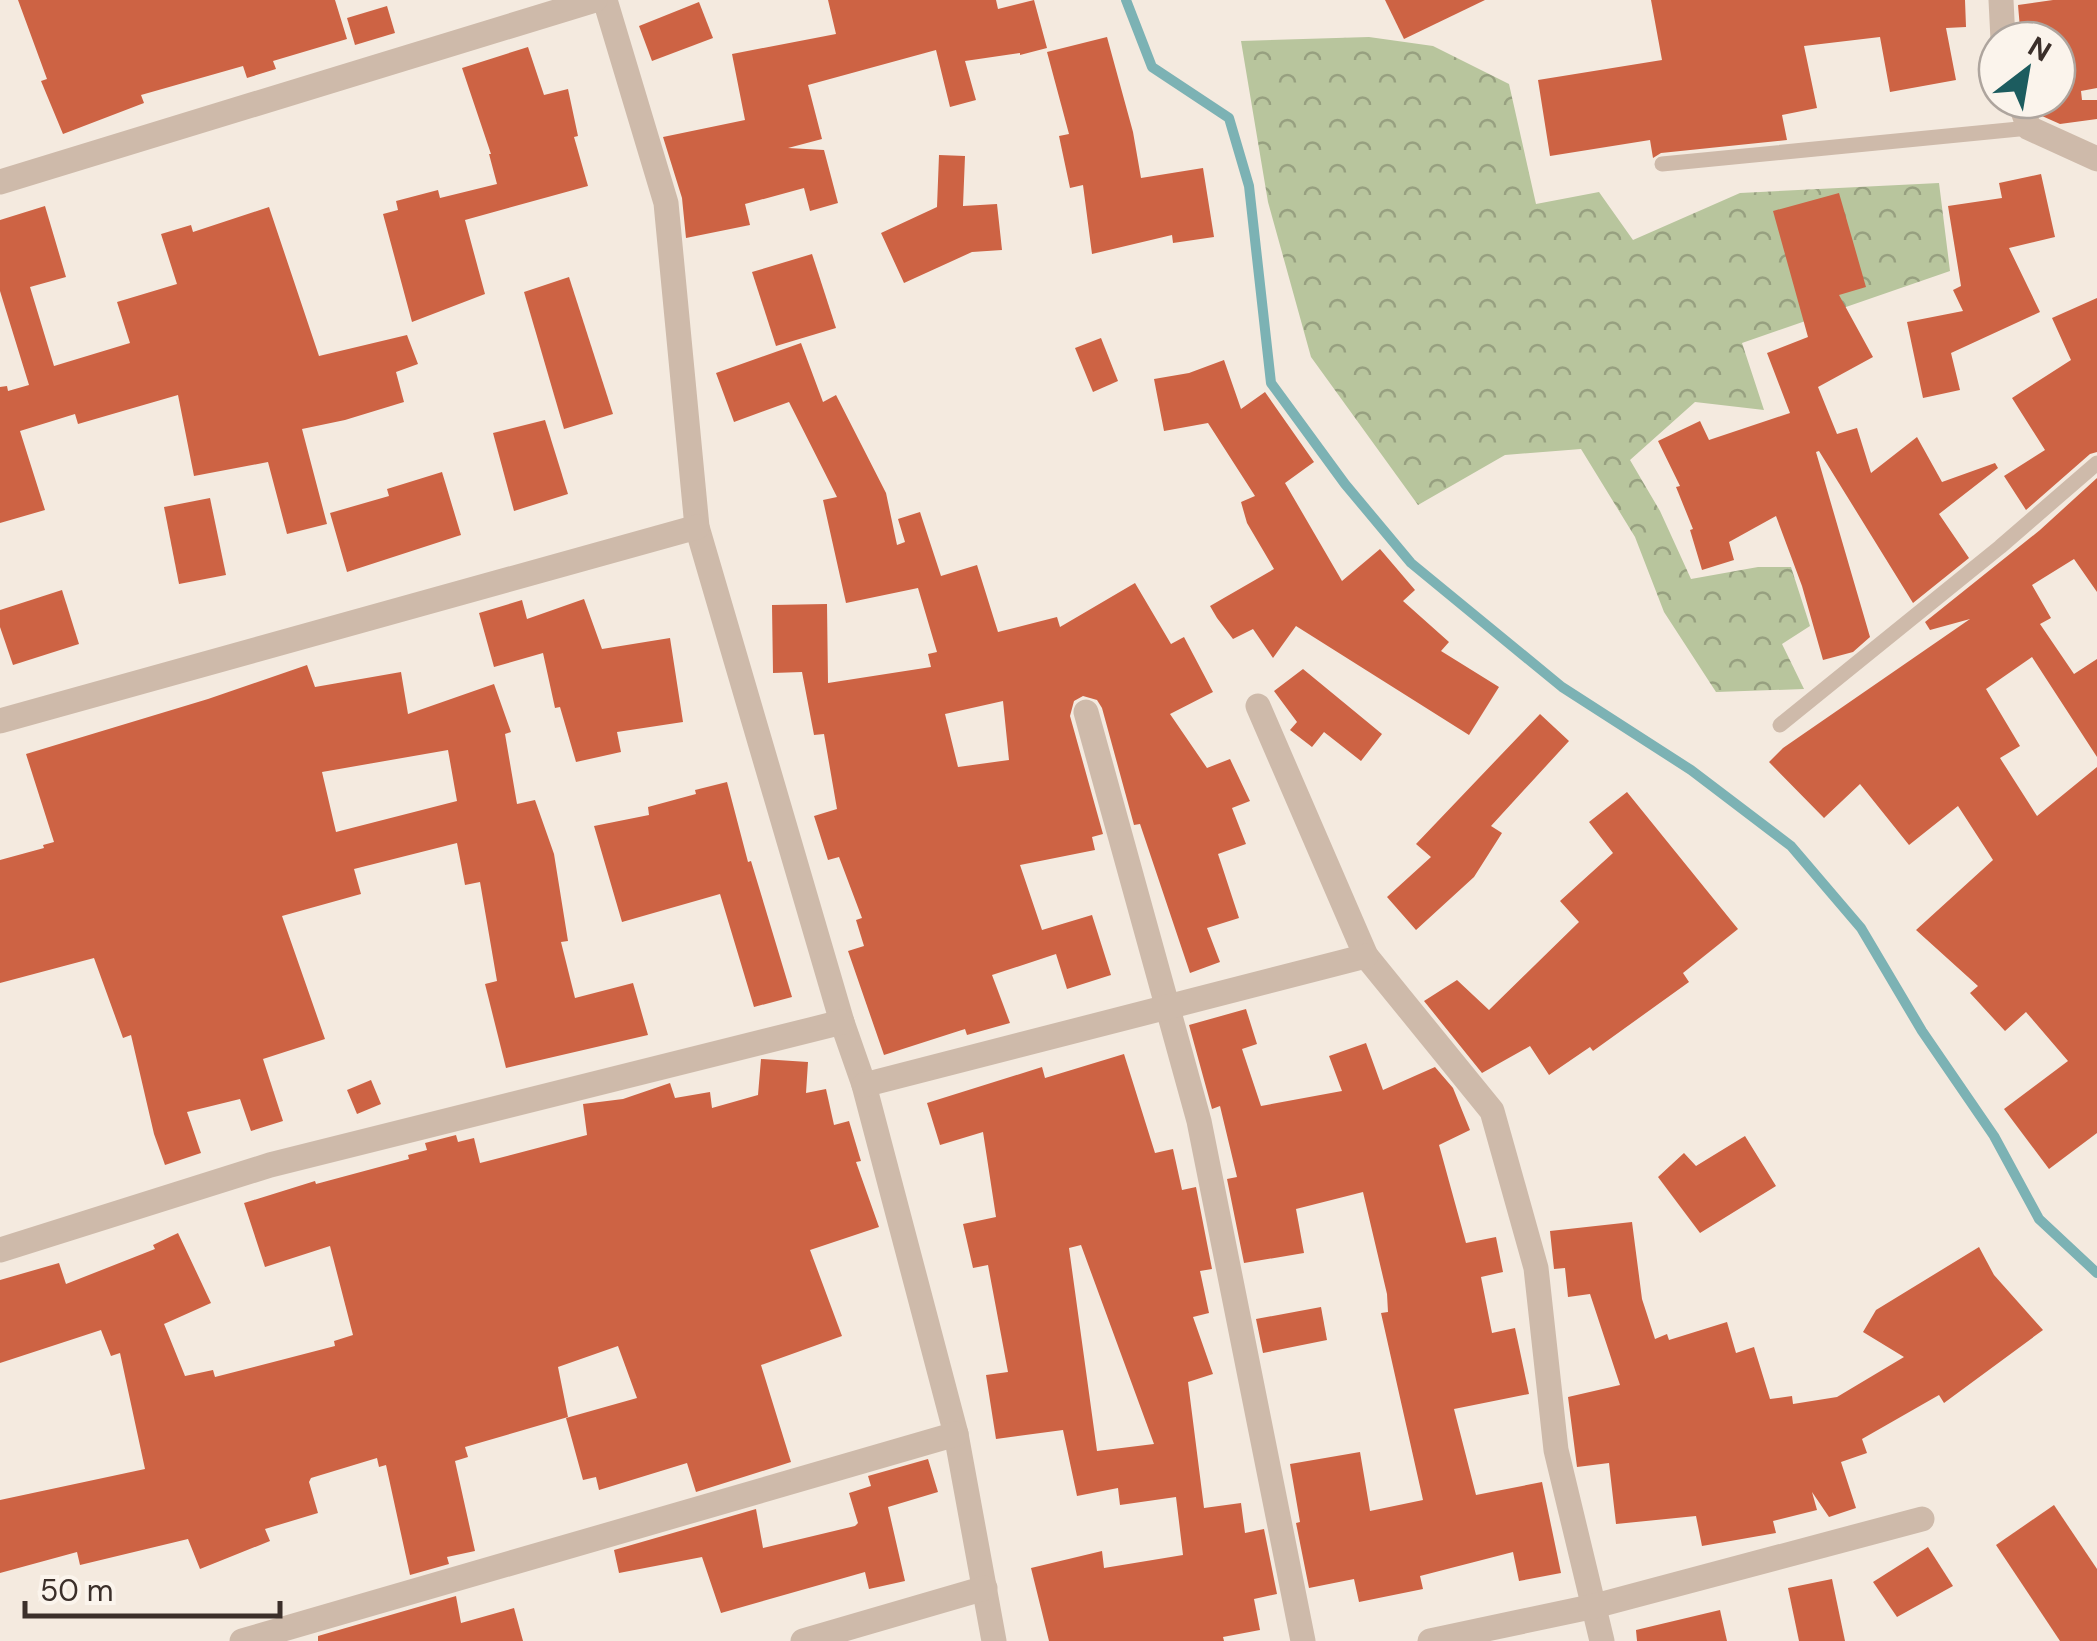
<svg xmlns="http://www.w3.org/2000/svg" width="2097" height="1641" viewBox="0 0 2097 1641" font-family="'DM Sans',sans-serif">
  <defs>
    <pattern id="forest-crowns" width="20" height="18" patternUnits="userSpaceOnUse" patternTransform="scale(2.5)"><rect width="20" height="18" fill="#b8c59d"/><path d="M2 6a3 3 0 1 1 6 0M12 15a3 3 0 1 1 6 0" fill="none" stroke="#97a080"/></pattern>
  </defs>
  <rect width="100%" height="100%" fill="#f4eadf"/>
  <polygon fill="url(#forest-crowns)" points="1369,37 1433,46 1509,84 1536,204 1599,192 1633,240 1740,193 1939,183 1950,271 1742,343 1764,410 1695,402 1630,460 1660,511 1691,579 1758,567 1791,567 1810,626 1782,644 1804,689 1716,692 1664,612 1635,537 1581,449 1505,455 1418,505 1311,357 1268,202 1241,41"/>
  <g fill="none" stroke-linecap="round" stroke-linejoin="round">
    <polyline stroke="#7cb2b4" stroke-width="10" points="1126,0 1152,67 1229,118 1249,186 1271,383 1345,484 1411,563 1562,687 1691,770 1791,846 1861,928 1922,1031 1994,1136 2039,1219 2097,1273"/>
  </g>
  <g fill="#cd6344" fill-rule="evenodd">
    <polygon points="18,0 335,0 347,39 273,61 276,69 247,78 243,66 141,95 144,103 63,134 41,81 47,79"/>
    <polygon points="828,0 996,0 998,9 1034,0 1047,48 1020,55 1020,53 965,61 976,100 950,107 936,50 808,85 822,139 788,148 824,150 838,203 810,211 804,188 745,204 750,225 686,238 682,198 663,137 745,120 732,54 836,34"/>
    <polygon points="1385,0 1485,0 1404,39"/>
    <polygon points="1651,0 1965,0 1966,27 1946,28 1956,80 1890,92 1880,37 1804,46 1817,108 1782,115 1787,140 1661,153 1653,158 1650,140 1550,156 1538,80 1662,60"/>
    <polygon points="2053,0 2097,0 2097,88 2081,91 2082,100 2097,100 2097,119 2060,124 2042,116 2036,100 2057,100 2057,40 2021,40 2018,5"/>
    <polygon points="699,2 713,38 652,61 639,26"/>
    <polygon points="387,6 395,33 355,45 347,18"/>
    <polygon points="1107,37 1133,132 1141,178 1203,168 1214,237 1173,243 1172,235 1092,254 1083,185 1070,188 1059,136 1069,134 1047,52"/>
    <polygon points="528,47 544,95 568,89 578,136 574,137 588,186 465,220 485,294 412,322 383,214 398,210 396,201 438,190 440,198 497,184 489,154 491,154 462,68"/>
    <polygon points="939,155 965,156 963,206 997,204 1002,250 972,252 904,283 881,233 937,207"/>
    <polygon points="2041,174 2055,237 2009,248 2040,312 1951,353 1960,390 1923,398 1907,322 1963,311 1953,290 1961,286 1948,206 2002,198 1999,183"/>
    <polygon points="1839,193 1866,287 1839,295 1873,357 1818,387 1837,434 1857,428 1871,473 1917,437 1942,482 1995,463 1998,468 1939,514 1969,558 1913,603 1819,451 1816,452 1870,637 1853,652 1823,660 1802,586 1776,516 1729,542 1734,560 1702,570 1690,530 1693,529 1676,487 1680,486 1658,441 1700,421 1709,440 1790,413 1767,353 1808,337 1773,211"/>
    <polygon points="45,206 66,277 30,287 54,366 130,343 117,302 177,284 161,234 191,225 193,232 269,207 319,356 407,335 418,364 396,372 404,402 345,420 302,429 327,524 287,534 268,462 194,476 178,395 78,424 75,414 20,431 45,510 0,523 0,387 7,386 8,391 29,385 0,291 0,220"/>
    <polygon points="812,254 836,328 776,346 752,272"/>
    <polygon points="569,277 613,414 564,429 524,292"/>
    <polygon points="2097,298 2097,452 2090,454 2026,510 2004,476 2045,450 2012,398 2071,360 2052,318"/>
    <polygon points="1101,338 1118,381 1093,392 1075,348"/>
    <path d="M801,343L823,402L836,395L886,493L897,545L905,542L898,519L920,512L941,576L977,565L998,632L1057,617L1060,627L1135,583L1171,644L1184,637L1213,692L1170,714L1207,768L1230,759L1250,801L1232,808L1246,844L1218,854L1239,918L1207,928L1220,962L1190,973L1140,824L1134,825L1102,708L1097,700L1083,696L1074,701L1070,716L1103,834L1092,837L1095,850L1020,865L1042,930L1092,915L1111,975L1067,989L1056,954L992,975L1010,1023L967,1035L965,1029L884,1055L848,951L864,946L856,920L862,918L839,857L828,860L814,816L837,809L824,734L814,735L802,672L773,673L772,605L827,604L828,683L931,667L928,654L937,652L918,588L846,603L823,500L837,497L789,402L734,422L716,373ZM1003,701L1009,760L958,767L945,714Z"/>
    <polygon points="1224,360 1241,409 1265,392 1314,462 1285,483 1342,581 1380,549 1415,590 1403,601 1449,642 1441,651 1499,687 1469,735 1296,626 1273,658 1253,629 1233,639 1217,618 1210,606 1274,569 1247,523 1241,502 1255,496 1208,423 1164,431 1154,379 1189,373"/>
    <polygon points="545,420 568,494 514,511 493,433"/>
    <polygon points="442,472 461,535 347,572 330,513 389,496 387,489"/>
    <polygon points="2097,478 2097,592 2074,559 2032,585 2051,618 2040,624 2074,674 2097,659 2097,757 2032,657 1986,689 2020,746 2000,758 2037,816 2097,767 2097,1133 2049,1169 2004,1109 2068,1061 2026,1012 2005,1031 1970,993 1978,986 1916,930 1993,860 1958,806 1909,845 1860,784 1824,818 1769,762 1783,748 1970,619 1930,630 1925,622 2040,530"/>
    <polygon points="210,498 226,575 179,584 164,507"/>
    <polygon points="62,590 79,644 13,665 0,627 0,610"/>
    <polygon points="584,599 602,649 670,638 683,722 617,732 621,752 576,762 560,707 555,708 543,653 494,667 479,613 522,600 527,619"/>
    <path d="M307,665L315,687L401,672L408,714L494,684L511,732L505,734L517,804L535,800L554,854L568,941L561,942L575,998L633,983L648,1035L506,1068L485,984L497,981L480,882L465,885L457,843L354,869L361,894L282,916L325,1039L263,1059L283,1121L251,1131L240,1099L187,1112L201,1153L165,1165L154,1134L131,1035L123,1038L94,958L0,983V860L44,848L43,845L54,842L26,754L208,699ZM448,750L457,801L336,832L322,772Z"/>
    <polygon points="1303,669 1382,734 1361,761 1324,732 1312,747 1290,730 1297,722 1274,691"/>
    <polygon points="1540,714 1569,741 1491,826 1502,833 1474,877 1416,930 1387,897 1431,857 1416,844"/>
    <polygon points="727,782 748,862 751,861 792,997 754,1007 720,894 622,922 594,826 649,815 648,807 696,794 695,790"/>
    <polygon points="1627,792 1738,929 1683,973 1689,982 1593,1051 1590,1047 1549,1075 1530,1046 1482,1073 1424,1001 1457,980 1489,1010 1579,922 1560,901 1613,853 1589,822"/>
    <polygon points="1246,1009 1257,1044 1242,1049 1261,1106 1342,1091 1329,1056 1366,1043 1383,1090 1435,1067 1453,1088 1470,1130 1439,1145 1466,1243 1496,1237 1503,1272 1481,1277 1492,1333 1515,1328 1529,1394 1454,1409 1476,1495 1542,1482 1561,1573 1519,1581 1513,1552 1420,1576 1423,1589 1359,1602 1354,1579 1309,1588 1296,1523 1300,1522 1290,1464 1360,1452 1370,1511 1423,1500 1381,1313 1388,1312 1387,1294 1363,1192 1296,1209 1304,1253 1244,1263 1227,1179 1237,1177 1220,1106 1212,1109 1189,1025"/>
    <path d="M1124,1054L1155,1153L1173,1149L1182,1190L1196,1187L1212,1269L1200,1271L1209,1313L1193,1317L1213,1374L1188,1382L1204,1508L1241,1503L1245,1533L1264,1529L1277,1594L1254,1599L1260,1630L1223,1637L1224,1641H1049L1031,1568L1102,1551L1104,1568L1183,1555L1176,1497L1120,1505L1118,1488L1077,1496L1063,1430L996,1439L986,1375L1008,1372L988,1265L973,1268L963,1224L996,1217L983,1132L940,1145L927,1103L1042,1067L1045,1078ZM1081,1245L1154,1444L1097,1451L1069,1248Z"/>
    <polygon points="761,1059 808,1062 806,1093 826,1089 834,1125 849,1121 861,1161 856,1162 879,1227 810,1250 842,1336 761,1365 791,1462 696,1492 687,1463 599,1490 596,1477 583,1480 566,1418 637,1398 618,1346 558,1367 568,1417 465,1447 468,1457 455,1461 475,1551 447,1557 449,1564 410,1575 386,1465 379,1467 377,1458 311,1478 309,1482 318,1513 265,1529 270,1541 200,1569 188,1539 80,1565 77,1552 0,1573 0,1500 145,1469 120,1353 111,1356 101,1330 0,1363 0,1280 59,1263 66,1284 155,1249 153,1245 178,1233 211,1303 164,1324 185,1376 213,1370 215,1377 335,1346 334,1341 353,1335 330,1246 265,1267 244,1203 315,1181 316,1184 409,1159 408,1155 427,1150 425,1143 456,1135 458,1142 474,1138 480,1163 587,1135 583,1104 623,1099 670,1083 675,1098 710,1092 712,1108 758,1095"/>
    <polygon points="371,1080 381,1104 357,1114 347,1090"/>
    <polygon points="1745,1136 1776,1186 1700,1233 1658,1177 1684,1153 1696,1166"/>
    <polygon points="1632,1222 1642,1299 1655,1339 1667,1334 1669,1340 1727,1322 1736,1353 1754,1347 1770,1399 1792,1396 1793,1404 1837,1397 1904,1357 1863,1332 1876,1310 1979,1247 1994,1275 2043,1330 1944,1403 1939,1395 1862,1439 1867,1453 1841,1462 1856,1508 1829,1517 1812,1492 1817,1510 1773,1521 1776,1533 1702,1546 1696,1516 1616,1524 1609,1463 1577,1467 1568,1397 1620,1385 1590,1294 1568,1297 1565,1268 1554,1269 1550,1231"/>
    <polygon points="1321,1307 1327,1340 1263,1353 1256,1319"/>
    <polygon points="928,1459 938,1492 888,1507 905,1581 869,1589 865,1572 721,1613 702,1557 619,1573 614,1550 756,1509 763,1548 855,1526 858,1523 849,1493 871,1486 868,1476"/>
    <polygon points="2054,1505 2097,1569 2097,1641 2060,1641 1996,1545"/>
    <polygon points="1928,1547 1953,1586 1897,1617 1873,1582"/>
    <polygon points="1832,1579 1845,1641 1799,1641 1788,1588"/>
    <polygon points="456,1596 461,1623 514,1608 523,1641 318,1641 318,1636"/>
    <polygon points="1720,1610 1727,1641 1637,1641 1636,1630"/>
  </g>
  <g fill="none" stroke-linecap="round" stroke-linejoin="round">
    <g stroke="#cebaaa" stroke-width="15">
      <polyline points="1662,164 2029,128"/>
      <polyline points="1780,725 2000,547 2097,463"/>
    </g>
    <g stroke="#cebaaa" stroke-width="25">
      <polyline points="605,0 666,203 697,527 842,1022 864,1085 956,1434 994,1641"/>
      <polyline points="2001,0 2003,40"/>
      <polyline points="2019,100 2029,128 2097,159"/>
      <polyline points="0,182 595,0"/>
      <polyline points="1258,706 1366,956 1492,1111 1536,1268 1556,1450 1602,1641"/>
      <polyline points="1086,712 1199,1121 1303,1641"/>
      <polyline points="0,721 697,527"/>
      <polyline points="864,1085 1366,956"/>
      <polyline points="0,1250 270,1165 842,1022"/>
      <polyline points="242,1641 956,1434"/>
      <polyline points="803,1641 985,1588"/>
      <polyline points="1430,1641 1595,1606 1922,1519"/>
    </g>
  </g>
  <g transform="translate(2027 70) rotate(31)"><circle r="48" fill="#fbf4ec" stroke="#aea59e" stroke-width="2.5"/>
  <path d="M0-8L18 38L0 25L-18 38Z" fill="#1c5c5f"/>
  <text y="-15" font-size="28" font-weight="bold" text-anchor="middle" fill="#3b2f2a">N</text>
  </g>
  <path d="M25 1601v15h255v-15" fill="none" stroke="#3b2f2a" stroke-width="5"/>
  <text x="40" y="1601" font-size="30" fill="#3b2f2a" stroke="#fbf4ec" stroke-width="8" paint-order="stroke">50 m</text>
</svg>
